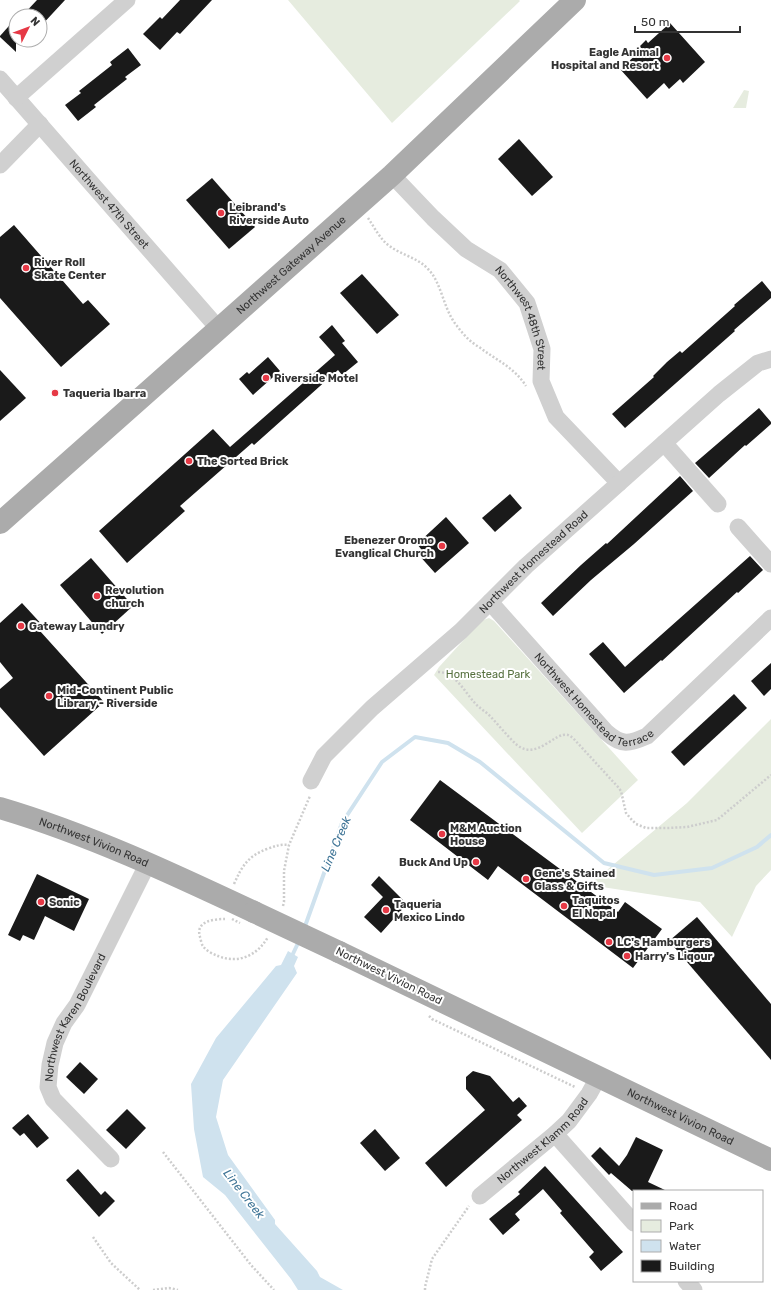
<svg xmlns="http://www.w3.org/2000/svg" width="771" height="1290" viewBox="0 0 771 1290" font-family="Rubik,sans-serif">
  <rect width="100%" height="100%" fill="#fff"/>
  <g fill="#e6ecdf">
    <polygon points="288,0 519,0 520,1 392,123"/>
    <polygon points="744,90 749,91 746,108 733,108"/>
    <polygon points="489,618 494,621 638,780 582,833 434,675 439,667 481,621"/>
    <polygon points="771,719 771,870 756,886 732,937 700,902 589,885 687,803"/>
  </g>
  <polygon fill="#cfe2ee" points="288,951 298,957 294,966 297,973 223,1080 216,1117 228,1155 275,1220 275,1224 317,1271 320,1277 343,1290 298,1290 291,1279 225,1195 203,1177 194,1129 191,1084 216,1038 276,966 281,965"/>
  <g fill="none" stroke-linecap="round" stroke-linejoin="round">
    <g stroke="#cfe2ee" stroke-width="4">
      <polyline points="304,929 342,823 382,762 415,737 448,743 480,762 604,863 654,875 712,868 757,847 771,835"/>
      <polyline points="291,958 299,941"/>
    </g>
  </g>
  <g fill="#1a1a1a">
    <polygon points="37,0 65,0 40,27 40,16 22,16"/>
    <polygon points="180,0 212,0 180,34 177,32 160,50 143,34 160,17 162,19"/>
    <polygon points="16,18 16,52 0,37 0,36"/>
    <polygon points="670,23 705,62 683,83 680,79 669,89 664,83 647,99 620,69 637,54 634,52 646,40 648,43"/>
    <polygon points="128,48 141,65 125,77 127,79 94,105 96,107 78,121 65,105 81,93 79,91 112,65 110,62"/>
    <polygon points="519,139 553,177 532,196 498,159"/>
    <polygon points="212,178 255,227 229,249 186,200"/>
    <polygon points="14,225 83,304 88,300 110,324 61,367 0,298 0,237"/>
    <polygon points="362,274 399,315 377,334 340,293"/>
    <polygon points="762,281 771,292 771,298 734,330 735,331 625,428 612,414 654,377 653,376 667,362 680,351 682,353 735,306 734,305"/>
    <polygon points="332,325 345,341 342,343 358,362 342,375 338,370 254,445 252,443 180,506 185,511 127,563 99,531 213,429 230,447 335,355 319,337"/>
    <polygon points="268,357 280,371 253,395 239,379 247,372 249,374"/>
    <polygon points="0,370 26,398 0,421"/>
    <polygon points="759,408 771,422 771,424 746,446 745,445 709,478 695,463"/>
    <polygon points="680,476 693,491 634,544 591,580 553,616 541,603 581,565 606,543 607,544"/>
    <polygon points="510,494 522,508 495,532 482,518"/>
    <polygon points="446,517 469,543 435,573 417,553 421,549 417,544"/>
    <polygon points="750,556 763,570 738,593 737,592 662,661 661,660 624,693 589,654 603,642 625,667"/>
    <polygon points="91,558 133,606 102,634 60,585"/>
    <polygon points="22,603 45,628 40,631 104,702 44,756 0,707 0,689 13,678 0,662 0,623"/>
    <polygon points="771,663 771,689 764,696 751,681"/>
    <polygon points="734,694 747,708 684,766 671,752"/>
    <polygon points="440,780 618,912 625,902 662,929 633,968 498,866 488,880 410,820"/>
    <polygon points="37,874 89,899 74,931 45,916 34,940 23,935 20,941 8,935"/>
    <polygon points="379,876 407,904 381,933 364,917 383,897 371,885"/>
    <polygon points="697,917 771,1004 771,1060 669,941"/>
    <polygon points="80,1062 98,1079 84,1094 66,1077"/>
    <polygon points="473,1071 490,1076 513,1102 519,1097 527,1106 517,1115 522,1120 446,1187 425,1163 485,1110 466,1089 466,1077"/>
    <polygon points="127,1109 146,1128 126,1149 106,1130"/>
    <polygon points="28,1114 49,1138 37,1148 24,1133 20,1136 12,1128"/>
    <polygon points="375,1129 400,1158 385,1171 360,1143"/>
    <polygon points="636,1137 663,1150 648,1182 667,1191 632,1191 611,1173 609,1175 591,1156 600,1147 619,1166 627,1155"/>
    <polygon points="545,1166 623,1252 601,1271 589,1257 594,1252 560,1213 562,1211 543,1189 515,1214 520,1220 503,1235 489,1219 520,1194 518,1192"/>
    <polygon points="78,1169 101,1195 105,1191 115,1201 99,1217 66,1180"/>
  </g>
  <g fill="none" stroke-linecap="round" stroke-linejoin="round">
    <g stroke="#cdcdcd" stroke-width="2.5" stroke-dasharray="2 2" stroke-linecap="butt">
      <path d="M368,218C375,228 380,240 391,247C402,255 418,258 428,269C442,283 443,309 457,326C463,334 470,342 479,347C496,360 514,367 526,386"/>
      <path d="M438,672C455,672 464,691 474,702C478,707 483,710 488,714C498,724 507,736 517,745C537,761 555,731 568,735C570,735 571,737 573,738L618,787L621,791L626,813L631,819L636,824L646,828H668L687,827L717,820L771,775"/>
      <path d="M234,884C242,866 248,856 267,849C275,846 281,844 289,845"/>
      <polyline points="283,906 284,902 284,871 289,845 310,796"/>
      <path d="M225,919C214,919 195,921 200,937C201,939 201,944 203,946C206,951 213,954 218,956C238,964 257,956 268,937"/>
      <polyline points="429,1016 432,1019 575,1087"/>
      <polyline points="163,1152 251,1265 274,1290"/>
      <polyline points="93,1237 111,1263 140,1290"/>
      <polyline points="153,1290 169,1288 178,1290"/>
      <polyline points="425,1290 425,1287 432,1259 469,1206"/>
    </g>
    <g stroke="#d0d0d0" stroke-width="17">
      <path id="s1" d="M0,79L218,328"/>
      <polyline points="16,98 127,0"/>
      <polyline points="0,165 40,124"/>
      <path id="s2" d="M392,175L433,218L466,249L500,270L527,303L542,349L541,381L556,417L619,483"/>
      <polyline points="664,443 718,504"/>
      <polyline points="738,527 771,564"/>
      <path id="s3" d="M490,602L606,732C622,746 629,744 647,736L771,618"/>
      <path id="s4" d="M311,781L324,756L372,708L461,631L526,566L719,394L758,363L771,359"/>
      <polyline points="555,1134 634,1223"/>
      <path id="s5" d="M111,1159L53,1099L48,1087L50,1065L55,1043L64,1023L77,1005L148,863"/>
      <path id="s6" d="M480,1196L555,1134L569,1121L589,1094L598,1078"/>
      <polyline points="686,1281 694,1290"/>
    </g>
    <g stroke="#ababab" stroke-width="22">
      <path id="s7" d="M0,523L392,175L575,0"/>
      <path id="s8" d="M0,808C88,834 171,873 254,912"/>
      <path id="s9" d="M339,952L771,1160"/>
    </g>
    <polyline stroke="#cdcdcd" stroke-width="2.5" stroke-dasharray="2 2" stroke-linecap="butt" points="232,919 240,923"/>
    <polyline stroke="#ababab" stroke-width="22" points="254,912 339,952"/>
  </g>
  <g fill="#e63946" stroke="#fff" stroke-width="1.5">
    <circle cx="667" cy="58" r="4"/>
    <circle cx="221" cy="213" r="4"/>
    <circle cx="26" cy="268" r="4"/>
    <circle cx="266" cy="378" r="4"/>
    <circle cx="55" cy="393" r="4"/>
    <circle cx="189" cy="461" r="4"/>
    <circle cx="442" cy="546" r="4"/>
    <circle cx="97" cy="596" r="4"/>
    <circle cx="21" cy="626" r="4"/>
    <circle cx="49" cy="696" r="4"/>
    <circle cx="442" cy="834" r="4"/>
    <circle cx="476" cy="862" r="4"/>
    <circle cx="526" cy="879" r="4"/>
    <circle cx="41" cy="902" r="4"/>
    <circle cx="564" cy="906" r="4"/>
    <circle cx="386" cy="910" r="4"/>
    <circle cx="609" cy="942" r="4"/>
    <circle cx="627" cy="956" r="4"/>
  </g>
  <g text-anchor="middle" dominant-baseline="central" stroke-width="4" stroke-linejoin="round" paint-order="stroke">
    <g font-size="11" font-weight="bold" fill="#333" stroke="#fff" text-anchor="start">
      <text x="659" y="52" text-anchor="end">Eagle Animal<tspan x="659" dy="13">Hospital and Resort</tspan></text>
      <text x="229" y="207">Leibrand's<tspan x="229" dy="13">Riverside Auto</tspan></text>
      <text x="34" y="262">River Roll<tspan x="34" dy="13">Skate Center</tspan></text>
      <text x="274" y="378">Riverside Motel</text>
      <text x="63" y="393">Taqueria Ibarra</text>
      <text x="197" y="461">The Sorted Brick</text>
      <text x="434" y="540" text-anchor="end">Ebenezer Oromo<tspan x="434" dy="13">Evanglical Church</tspan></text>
      <text x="105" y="590">Revolution<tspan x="105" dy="13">church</tspan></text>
      <text x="29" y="626">Gateway Laundry</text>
      <text x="57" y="690">Mid-Continent Public<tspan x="57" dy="13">Library - Riverside</tspan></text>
      <text x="450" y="828">M&amp;M Auction<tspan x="450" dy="13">House</tspan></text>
      <text x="468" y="862" text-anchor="end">Buck And Up</text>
      <text x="534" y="873">Gene's Stained<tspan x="534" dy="13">Glass &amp; Gifts</tspan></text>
      <text x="572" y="900">Taquitos<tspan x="572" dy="13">El Nopal</tspan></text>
      <text x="49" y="902">Sonic</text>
      <text x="394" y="904">Taqueria<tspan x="394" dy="13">Mexico Lindo</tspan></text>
      <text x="617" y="942">LC's Hamburgers</text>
      <text x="635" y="956">Harry's Liqour</text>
    </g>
    <g font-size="11" fill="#333" stroke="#fff">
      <text stroke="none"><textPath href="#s1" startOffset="166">Northwest 47th Street</textPath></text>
      <text stroke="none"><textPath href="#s7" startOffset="389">Northwest Gateway Avenue</textPath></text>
      <text stroke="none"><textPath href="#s2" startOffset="199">Northwest 48th Street</textPath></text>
      <text stroke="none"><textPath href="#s4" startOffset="314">Northwest Homestead Road</textPath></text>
      <text stroke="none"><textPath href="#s3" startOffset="148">Northwest Homestead Terrace</textPath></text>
      <text stroke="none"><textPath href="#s8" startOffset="100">Northwest Vivion Road</textPath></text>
      <text transform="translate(389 976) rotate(26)">Northwest Vivion Road</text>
      <text stroke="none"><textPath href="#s5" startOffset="172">Northwest Karen Boulevard</textPath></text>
      <text stroke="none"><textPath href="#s9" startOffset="379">Northwest Vivion Road</textPath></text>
      <text stroke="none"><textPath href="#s6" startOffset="84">Northwest Klamm Road</textPath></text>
    </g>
    <g font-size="11" fill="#56703f" stroke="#fff">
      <text x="488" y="674">Homestead Park</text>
    </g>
    <g font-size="12" font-style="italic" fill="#3f7597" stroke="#fff">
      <text transform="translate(336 844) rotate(-67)">Line Creek</text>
      <text transform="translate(244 1194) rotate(52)">Line Creek</text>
    </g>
  </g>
  <rect x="633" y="1190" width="130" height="92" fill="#ffffff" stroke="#adadad"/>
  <rect x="641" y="1203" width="20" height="6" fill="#ababab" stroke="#adadad"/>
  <text x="669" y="1210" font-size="12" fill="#333333">Road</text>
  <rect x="641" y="1220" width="20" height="12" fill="#e6ecdf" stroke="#adadad"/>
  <text x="669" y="1230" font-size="12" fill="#333333">Park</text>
  <rect x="641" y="1240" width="20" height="12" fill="#cfe2ee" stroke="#adadad"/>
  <text x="669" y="1250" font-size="12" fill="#333333">Water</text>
  <rect x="641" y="1260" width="20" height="12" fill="#1a1a1a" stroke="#adadad"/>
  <text x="669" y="1270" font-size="12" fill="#333333">Building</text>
  <g transform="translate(28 28) rotate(48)"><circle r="19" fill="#ffffff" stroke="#adadad"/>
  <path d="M0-3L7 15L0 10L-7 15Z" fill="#e63946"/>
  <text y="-6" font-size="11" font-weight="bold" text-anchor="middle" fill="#333333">N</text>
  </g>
  <path d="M635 26v6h105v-6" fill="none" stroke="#333333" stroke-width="2"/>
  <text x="641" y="26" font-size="12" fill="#333333" stroke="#ffffff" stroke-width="3" paint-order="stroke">50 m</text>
</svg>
